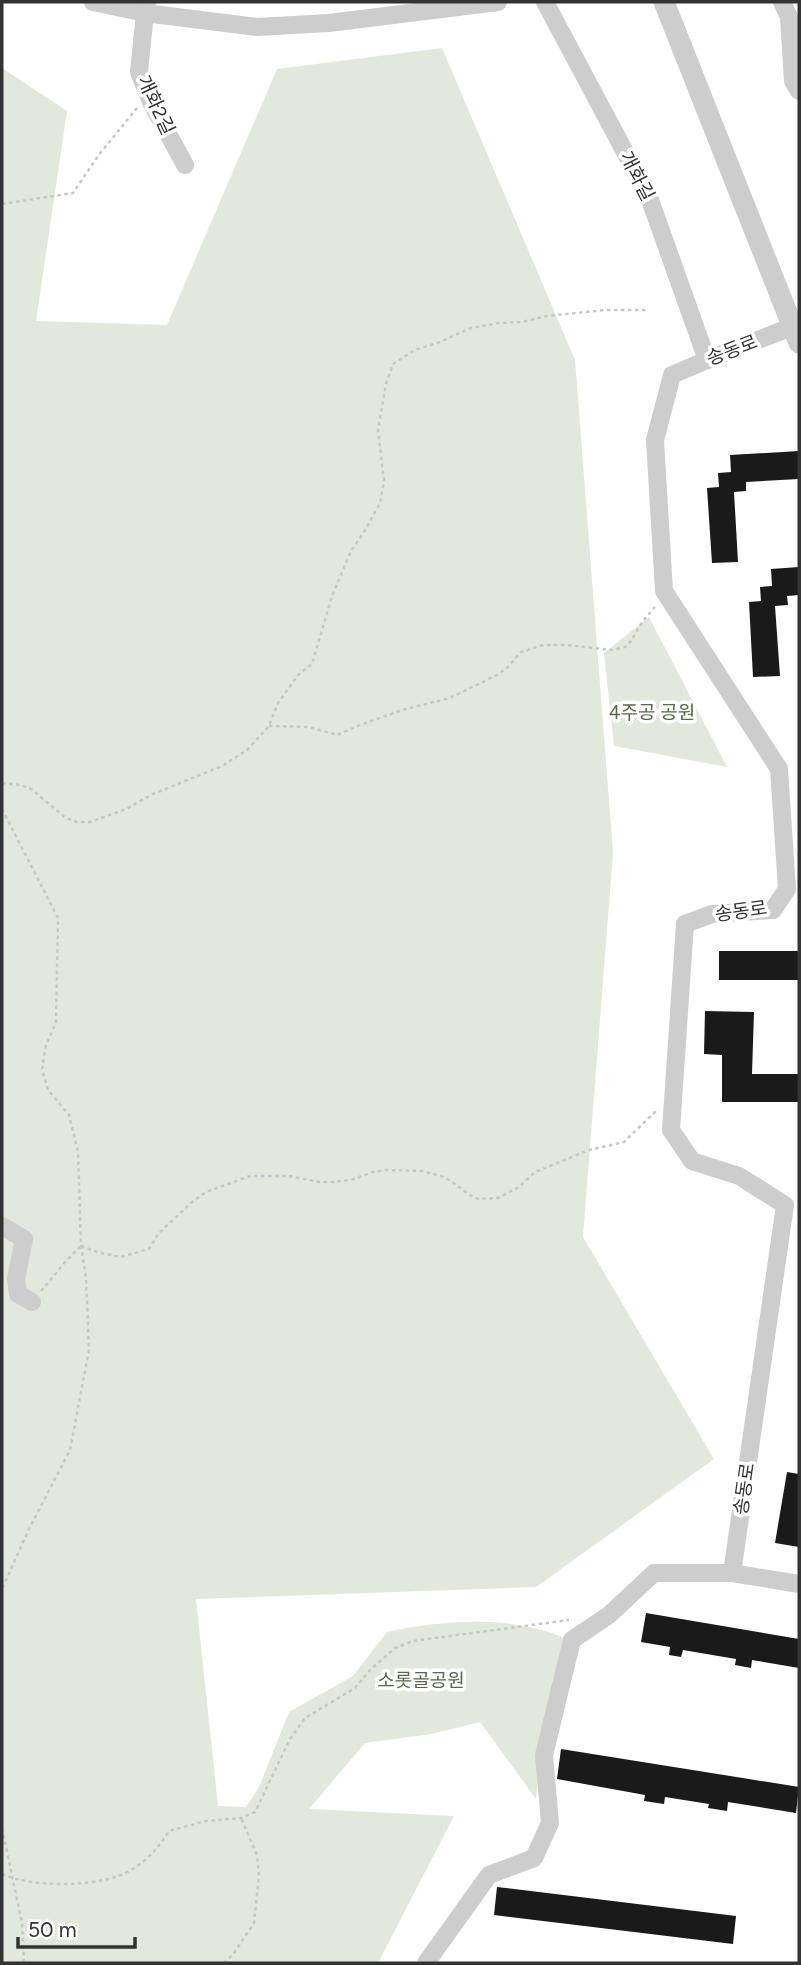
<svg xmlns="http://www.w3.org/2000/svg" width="801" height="1965" viewBox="0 0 801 1965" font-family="Figtree,'Noto Sans KR',sans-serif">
  <rect width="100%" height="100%" fill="#fff"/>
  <g fill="#e3e8dd">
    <path d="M442,48L575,360L613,853L583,1237L714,1459L536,1587L196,1599L218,1806L246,1807L259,1787L289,1712L353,1676L387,1632C443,1620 511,1615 565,1638L540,1759L536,1799L480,1722L431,1734L365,1743L309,1809L454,1816L378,1963H2V68L67,111L36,321L167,325L277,69Z"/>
    <polygon points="649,617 727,767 614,746 604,653"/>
  </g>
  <g fill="#1a1a1a">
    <polygon points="799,451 799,479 746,482 746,491 734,492 738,562 712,563 707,488 719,487 718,473 731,472 730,455"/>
    <polygon points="799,567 799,595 787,596 788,605 775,606 780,676 753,677 749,602 761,601 760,587 772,586 771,569"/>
    <rect x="719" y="951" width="80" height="29"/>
    <polygon points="705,1011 754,1012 752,1074 799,1074 799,1102 722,1102 722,1055 704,1054"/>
    <polygon points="787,1472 799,1474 799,1547 775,1543"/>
    <polygon points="646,1613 799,1639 799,1668 752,1660 751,1668 735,1665 736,1659 683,1650 681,1657 669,1655 670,1647 641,1642"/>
    <polygon points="561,1749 799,1787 796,1813 728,1802 727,1811 708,1808 709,1804 665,1797 664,1804 644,1801 645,1795 557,1779"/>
    <polygon points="497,1887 736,1916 733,1944 494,1915"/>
  </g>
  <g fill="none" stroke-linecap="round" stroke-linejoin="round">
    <g stroke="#c7c7c7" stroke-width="2.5" stroke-dasharray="3.5 3.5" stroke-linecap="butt">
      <polyline points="2,204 73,193 98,156 137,108"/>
      <polyline points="269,726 309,727 337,735 360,725 402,710 450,698 497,675 507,668 521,652 543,645 566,645 612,650 625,647 631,641 642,622 655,607"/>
      <polyline points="2,783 20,785 31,789 66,818 77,822 90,822 126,809 153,794 222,766 247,750 269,726 278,703 298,675 312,664 332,596 351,551 366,529 380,503 384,481 378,430 386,384 393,364 415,350 440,342 471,328 499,323 522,322 547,316 605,310 648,310"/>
      <polyline points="2,809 58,918 56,1023 46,1045 42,1069 48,1090 69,1115 78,1152 81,1246 86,1278 89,1350 70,1450 29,1529 2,1589"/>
      <polyline points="81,1246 97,1252 121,1257 149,1249 158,1234 192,1202 206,1192 250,1176 289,1176 319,1182 333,1182 351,1180 373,1172 386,1170 422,1171 441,1176 451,1181 468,1194 478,1199 498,1198 519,1187 535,1172 589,1150 624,1142 656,1111"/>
      <polyline points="41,1291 66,1261 81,1246"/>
      <polyline points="2,1828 22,1923 24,1963"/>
      <path d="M2,1874C32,1888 102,1888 131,1870C148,1860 159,1847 169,1831L206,1821L241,1818L255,1812L290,1739L305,1718L355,1688L370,1670L395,1648L413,1641L569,1620"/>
      <polyline points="224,1963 234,1953 254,1923 259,1876 257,1855 241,1818"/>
    </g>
    <g stroke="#cdcdcd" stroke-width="18">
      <polyline points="93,2 145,13 257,27 329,23 498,2"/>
      <polyline points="147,2 145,13 139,72 152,104 185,165"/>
      <polyline points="545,2 649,197 707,360"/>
      <polyline points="782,2 789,17 793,81 799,91"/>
      <polyline points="2,1226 24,1239 16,1279 18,1294 32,1302"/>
      <polyline points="732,1573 799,1584"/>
      <polyline points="426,1963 489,1875 534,1858 550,1823 544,1755 572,1640 609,1615 654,1573 732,1573 785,1205 739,1176 692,1161 671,1130 685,924 712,914 773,910 787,889 779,769 664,591 655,440 672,375 707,360 799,324"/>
    </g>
    <polyline stroke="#cdcdcd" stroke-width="21" points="664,2 799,343"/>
  </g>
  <g text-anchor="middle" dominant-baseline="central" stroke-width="7" stroke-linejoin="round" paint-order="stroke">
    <g font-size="19" fill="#333" stroke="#fff">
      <text transform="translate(156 105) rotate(65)">개화2길</text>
      <text transform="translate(637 176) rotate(63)">개화길</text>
      <text transform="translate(732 350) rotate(-21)">송동로</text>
      <text transform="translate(741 911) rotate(-8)">송동로</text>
      <text transform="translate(744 1489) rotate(-82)">송동로</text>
    </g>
    <g font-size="19" fill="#566a44" stroke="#fff">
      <text x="652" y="712">4주공 공원</text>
      <text x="421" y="1680">소롯골공원</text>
    </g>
  </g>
  <rect width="801" height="1965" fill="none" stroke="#333333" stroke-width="7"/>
  <path d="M18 1937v10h117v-10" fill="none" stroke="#333333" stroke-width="3.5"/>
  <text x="28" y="1937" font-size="21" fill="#333333" stroke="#ffffff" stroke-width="5" paint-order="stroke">50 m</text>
</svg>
